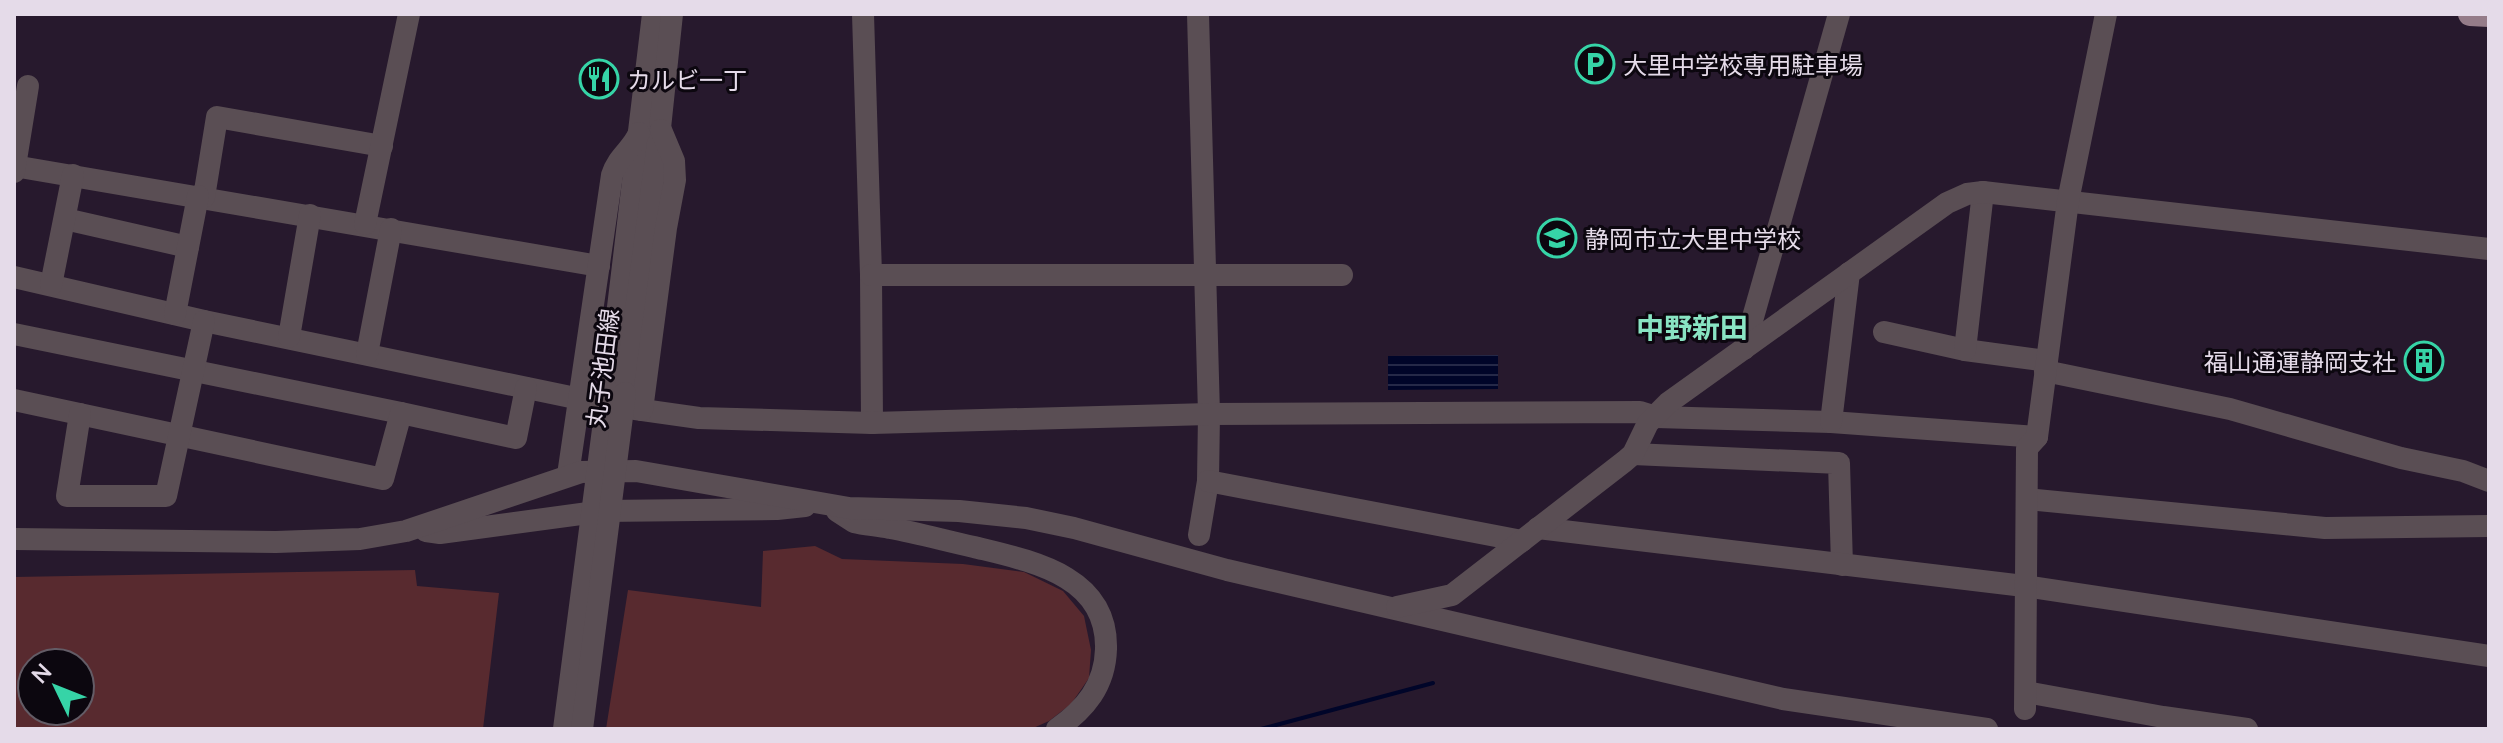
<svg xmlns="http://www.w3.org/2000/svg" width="2503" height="743" viewBox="0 0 2503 743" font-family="Lato,'Noto Sans JP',sans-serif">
  <defs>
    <pattern id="water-rules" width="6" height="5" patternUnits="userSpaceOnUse" patternTransform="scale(2)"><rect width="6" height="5" fill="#000529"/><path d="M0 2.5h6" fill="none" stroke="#252948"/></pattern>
  </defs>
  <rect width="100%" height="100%" fill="#27192d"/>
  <g fill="#582a2f" fill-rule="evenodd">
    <polygon points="815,546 842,559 963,564 1024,572 1063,591 1084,616 1091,650 1089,678 1071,704 1049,721 1031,729 606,729 628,590 761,607 763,551"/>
    <path d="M415,570L417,586L499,593L483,729H14V577ZM32,663H80V711H32Z"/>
  </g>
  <polygon fill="url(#water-rules)" points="1498,355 1498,389 1388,390 1388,356"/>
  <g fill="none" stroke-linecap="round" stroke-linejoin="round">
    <polyline stroke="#000529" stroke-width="4" points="1261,729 1433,683"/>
    <g stroke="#5a4e54" stroke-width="22">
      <polyline points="863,14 871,275 872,423"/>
      <polyline points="1198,14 1209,414 1208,481 1199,535"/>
      <polyline points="14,166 599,266"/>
      <polyline points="14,172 28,86"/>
      <polyline points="204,197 217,117 382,146"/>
      <polyline points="65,219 188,247"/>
      <polyline points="365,224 409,14"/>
      <polyline points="871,275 1342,275"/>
      <polyline points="14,277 204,321 614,406 699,418 872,423 1209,414 1640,412 1656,417 1831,422 2037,437"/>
      <polyline points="51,285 73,175"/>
      <polyline points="175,314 198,196"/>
      <polyline points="1884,332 1965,350 2047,361"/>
      <polyline points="14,334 401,413"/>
      <polyline points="289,337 310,215"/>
      <polyline points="1744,349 1839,14"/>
      <polyline points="1965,350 1983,192"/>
      <polyline points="367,354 391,229"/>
      <polyline points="2045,371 2230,409 2401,458 2463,471 2489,481"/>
      <polyline points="608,391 653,14"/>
      <polyline points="625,393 660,128 672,14"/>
      <polyline points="14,400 383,479 401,413 516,438 526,388"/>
      <polyline points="642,410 666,228 675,180 674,161 661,130"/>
      <polyline points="80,414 67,496 166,496 204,321"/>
      <polyline points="1831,422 1849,273"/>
      <polyline points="1633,454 1839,463 1842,565"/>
      <path d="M568,475L612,175C618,156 632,150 639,133"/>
      <polyline points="1208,481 1522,541"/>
      <polyline points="2027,499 2325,528 2489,526"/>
      <path d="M837,511L854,522C866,525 878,525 890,528C918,533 946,541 974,547C1031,561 1108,575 1106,649C1105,686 1085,709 1057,729"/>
      <polyline points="1538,528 2024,586 2489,656"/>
      <polyline points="426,531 440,533 603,511 777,509 805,506"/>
      <polyline points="14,539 276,542 360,539 406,531 581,472 636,471 849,508 959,511 1026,518 1074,528 1227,570 1783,699 1987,729"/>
      <polyline points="1397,607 1452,595 1625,461 1633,454 1648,423 1668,403 1947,203 1967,194 1983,192 2489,249"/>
      <polyline points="2026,692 2163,717 2247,729"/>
      <polyline points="2025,709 2027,448 2037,437 2068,201 2106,14"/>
    </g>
    <polyline stroke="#957c89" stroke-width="24" points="2470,14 2489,15"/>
    <g stroke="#5a4e54" stroke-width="22">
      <polyline points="564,729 608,391"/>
      <polyline points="582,729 625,393"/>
    </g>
  </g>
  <defs>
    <symbol id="parking-ring" viewBox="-11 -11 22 22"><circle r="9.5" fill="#0c070f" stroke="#36d4a7" stroke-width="1.5"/><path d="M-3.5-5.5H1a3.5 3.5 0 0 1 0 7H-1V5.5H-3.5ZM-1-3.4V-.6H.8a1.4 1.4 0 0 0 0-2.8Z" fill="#36d4a7"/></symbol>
    <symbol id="restaurant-ring" viewBox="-11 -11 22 22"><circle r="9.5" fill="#0c070f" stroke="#36d4a7" stroke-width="1.5"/><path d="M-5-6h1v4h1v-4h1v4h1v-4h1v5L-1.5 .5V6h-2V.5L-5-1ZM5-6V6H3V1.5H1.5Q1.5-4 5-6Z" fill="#36d4a7"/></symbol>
    <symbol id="school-ring" viewBox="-11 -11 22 22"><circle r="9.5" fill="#0c070f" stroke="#36d4a7" stroke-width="1.5"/><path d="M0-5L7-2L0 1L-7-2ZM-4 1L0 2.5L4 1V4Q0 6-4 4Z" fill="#36d4a7"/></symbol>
    <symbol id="building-ring" viewBox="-11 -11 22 22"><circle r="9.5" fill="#0c070f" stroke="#36d4a7" stroke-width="1.5"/><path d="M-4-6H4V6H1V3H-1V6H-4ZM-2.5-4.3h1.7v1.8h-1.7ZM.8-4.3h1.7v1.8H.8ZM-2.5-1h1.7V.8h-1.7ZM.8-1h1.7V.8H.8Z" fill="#36d4a7"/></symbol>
  </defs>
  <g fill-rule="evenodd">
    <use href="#parking-ring" x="1573" y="42" width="44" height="44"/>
    <use href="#restaurant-ring" x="577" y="57" width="44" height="44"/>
    <use href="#school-ring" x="1535" y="216" width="44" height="44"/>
    <use href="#building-ring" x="2402" y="339" width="44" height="44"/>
  </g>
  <g text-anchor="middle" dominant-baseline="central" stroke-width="6" stroke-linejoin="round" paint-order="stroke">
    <g font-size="24" fill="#e5dbe9" stroke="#0c070f" text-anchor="start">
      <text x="1623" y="64">大里中学校専用駐車場</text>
      <text x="627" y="79">カルビ一丁</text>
      <text x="1585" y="238">静岡市立大里中学校</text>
      <text x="2396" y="361" text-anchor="end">福山通運静岡支社</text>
    </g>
    <g font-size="24" fill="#e5dbe9" stroke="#0c070f">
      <text transform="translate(602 368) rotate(-83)">丸子池田線</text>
    </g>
    <g font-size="28" font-weight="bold" fill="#89e4c3" stroke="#0c070f">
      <text x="1692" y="327">中野新田</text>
    </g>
  </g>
  <rect width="2503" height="743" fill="none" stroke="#e5dbe9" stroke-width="32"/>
  <g transform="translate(56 687) rotate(313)"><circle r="38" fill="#0c070f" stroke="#635c66" stroke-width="2"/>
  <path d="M0-6L14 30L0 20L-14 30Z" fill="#36d4a7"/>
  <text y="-12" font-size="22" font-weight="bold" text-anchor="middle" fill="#e5dbe9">N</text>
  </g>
</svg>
